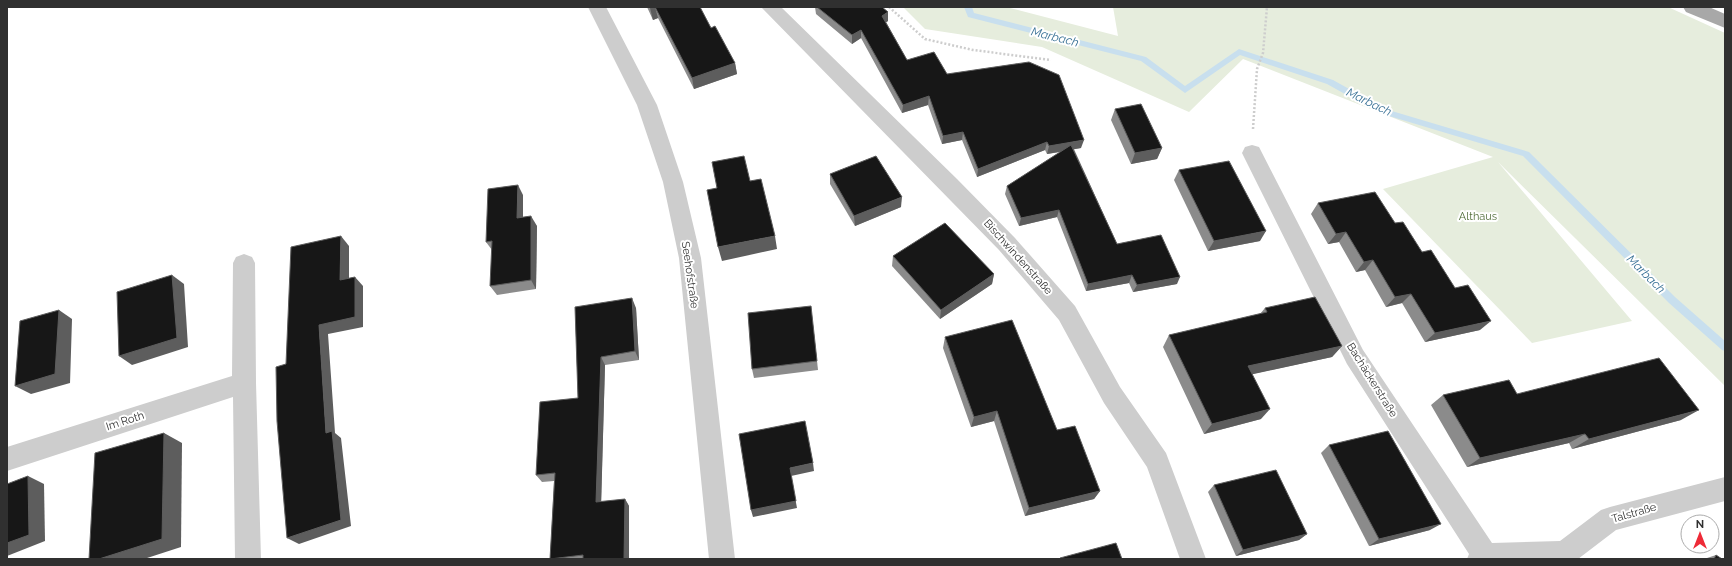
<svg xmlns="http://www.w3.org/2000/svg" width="1732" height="566" viewBox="0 0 1732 566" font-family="Raleway,sans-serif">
  <rect width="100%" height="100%" fill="#fff"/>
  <polygon fill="#e6eddd" points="903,7 1006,7 1118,36 1113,7 1668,7 1725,33 1725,386 1498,162 1632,321 1532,343 1383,189 1493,157 1243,59 1189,112 1042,47 925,29"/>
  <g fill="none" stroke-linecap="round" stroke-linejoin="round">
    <polygon fill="#c8dfee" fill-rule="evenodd" points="964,7 972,7 974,13 1146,57 1185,86 1239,49 1333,80 1385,109 1529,152 1675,297 1725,341 1725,351 1722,350 1669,303 1523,156 1379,113 1327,84 1240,55 1185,93 1141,61 968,17"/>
    <g stroke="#cdcdcd" stroke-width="2.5" stroke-dasharray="2 2" stroke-linecap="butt">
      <polyline points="889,7 925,39 973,50 1051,60"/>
      <polyline points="1253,129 1257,69 1263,53 1267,7"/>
    </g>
    <g fill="#cdcdcd" fill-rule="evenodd">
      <polygon points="588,7 606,7 657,105 683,182 701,258 735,559 709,559 679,258 663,182 637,105"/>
      <polygon points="761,7 781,7 957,179 1015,238 1075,306 1120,387 1166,453 1206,559 1180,559 1147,467 1104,403 1059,320 999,250"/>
      <polygon points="1252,145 1259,147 1363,350 1492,543 1560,541 1601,510 1610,507 1725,477 1725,501 1616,530 1578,559 1467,559 1469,554 1347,364 1242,153 1245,147"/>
      <polygon points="244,254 252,257 255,263 256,383 261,559 235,559 233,397 7,471 7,447 232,376 233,263 236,257"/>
    </g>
    <polygon fill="#a8a8a8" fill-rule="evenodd" points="1683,7 1709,7 1725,14 1725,28 1686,12"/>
  </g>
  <g fill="#8b8b8b">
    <polygon points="647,7 700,7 711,28 735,63 737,74 694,89 658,18 653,20"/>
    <polygon points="815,7 882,7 888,21 886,22 907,60 947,74 1081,148 1074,149 1117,244 1177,284 1133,292 1129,283 1086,291 1057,217 1019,226 1005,194 1007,186 1060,152 1047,154 1045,150 977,177 962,140 942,144 928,105 902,113 861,38 852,44 816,14"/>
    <polygon points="1115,109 1162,148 1157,159 1131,164 1111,120"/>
    <polygon points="1179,170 1260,241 1208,251 1174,180"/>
    <polygon points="830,174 901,207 855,226 830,184"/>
    <polygon points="523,195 523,217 537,226 536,289 497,295 490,286 492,250 486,242"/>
    <polygon points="1318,203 1395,223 1422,252 1480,330 1425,342 1402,303 1386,307 1365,270 1356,272 1339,242 1328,244 1311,214"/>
    <polygon points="893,256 994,274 992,284 940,319 892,266"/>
    <polygon points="811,306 818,370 754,378 752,369"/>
    <polygon points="575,307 636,308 639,360 605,365 601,502 625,499 629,506 629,559 550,559 554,481 542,482 536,475 578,398"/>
    <polygon points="1265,308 1342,346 1332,357 1252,374 1261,419 1204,434 1163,347 1169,335 1260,314"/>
    <polygon points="945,337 1057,430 1100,491 1094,499 1025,516 994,421 971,427 943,348"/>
    <polygon points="1517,394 1681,420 1572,449 1569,443 1467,467 1431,405 1443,395"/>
    <polygon points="1329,445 1430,530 1369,546 1321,453"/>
    <polygon points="1214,485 1307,534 1299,540 1236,556 1208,492"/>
    <polygon points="1716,555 1722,559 1704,559"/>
  </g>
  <g fill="#5d5d5d">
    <polygon points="653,7 655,7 658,18 653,20 650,8"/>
    <polygon points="888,12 888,21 882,25 882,16"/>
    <polygon points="861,30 861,38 852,44 852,35"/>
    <polygon points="735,63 737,74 694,89 692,78"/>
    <polygon points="929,96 928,105 902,113 903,105"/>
    <polygon points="963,132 962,140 942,144 943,136"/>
    <polygon points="1084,140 1081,148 1047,154 1049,146"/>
    <polygon points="1047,142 1045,150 977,177 978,169"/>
    <polygon points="1162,148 1157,159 1131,164 1135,153"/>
    <polygon points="518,185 523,195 523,228 517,218"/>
    <polygon points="902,197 901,207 855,226 854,216"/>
    <polygon points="1059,210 1057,217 1019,226 1021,218"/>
    <polygon points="531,216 537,226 536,289 531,280"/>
    <polygon points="1266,231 1260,241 1208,251 1214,241"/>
    <polygon points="1346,232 1339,242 1328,244 1336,234"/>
    <polygon points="341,236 349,246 349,289 340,280"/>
    <polygon points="775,236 777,249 722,261 718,247"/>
    <polygon points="1373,260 1365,270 1356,272 1364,262"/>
    <polygon points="994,274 992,284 940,319 941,310"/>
    <polygon points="172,275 184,284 188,347 132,365 119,356"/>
    <polygon points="1132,275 1129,283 1086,291 1088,284"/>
    <polygon points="355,277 363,286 363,327 328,334 335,433 341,438 351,526 299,544 287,538 326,433 319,325"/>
    <polygon points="1180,277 1177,284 1133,292 1137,285"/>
    <polygon points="1411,294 1402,303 1386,307 1395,297"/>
    <polygon points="632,298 636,308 639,360 635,351"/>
    <polygon points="59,310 72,319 70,383 31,394 15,386"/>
    <polygon points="1491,321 1480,330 1425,342 1435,333"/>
    <polygon points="1342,346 1332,357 1240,377 1248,366"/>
    <polygon points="601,357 605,365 601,509 596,502"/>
    <polygon points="1270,409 1261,419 1204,434 1212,424"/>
    <polygon points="1699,410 1681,420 1572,449 1589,439"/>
    <polygon points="997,411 994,421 971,427 974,417"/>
    <polygon points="164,433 182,443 181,547 144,559 99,559"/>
    <polygon points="1585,434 1569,443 1467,467 1480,458"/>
    <polygon points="813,463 814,471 791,476 797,508 753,517 751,510 790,468"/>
    <polygon points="28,476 44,484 45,541 7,556 7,543"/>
    <polygon points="1100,491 1094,499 1025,516 1029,508"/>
    <polygon points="625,499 629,506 629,559 624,559"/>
    <polygon points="1441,524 1430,530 1369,546 1379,539"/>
    <polygon points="1307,534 1299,540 1236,556 1243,550"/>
  </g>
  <g fill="#171717" stroke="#5d5d5d">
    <polygon points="655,7 700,7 711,28 715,26 735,63 692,78"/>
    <polygon points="817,7 882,7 888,12 882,16 907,60 934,52 947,74 1029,62 1059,75 1084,140 1049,146 1047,142 978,169 963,132 943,136 929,96 903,105 861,30 852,35"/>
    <polygon points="1141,104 1162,148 1135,153 1115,109"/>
    <polygon points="1071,145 1117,244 1161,235 1180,277 1137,285 1132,275 1088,284 1059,210 1021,218 1007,186"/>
    <polygon points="744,156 750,181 761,179 775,236 718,247 707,190 717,188 712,162"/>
    <polygon points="876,156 902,197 854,216 830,174"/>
    <polygon points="1229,161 1266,231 1214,241 1179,170"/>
    <polygon points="518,185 517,218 531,216 531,280 490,286 492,241 486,242 488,189"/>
    <polygon points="1375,192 1395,223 1403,222 1422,252 1431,250 1455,288 1468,285 1491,321 1435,333 1411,294 1395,297 1373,260 1364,262 1346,232 1336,234 1318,203"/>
    <polygon points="945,223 994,274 941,310 893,256"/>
    <polygon points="341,236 340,280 355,277 355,317 319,325 326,433 332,431 341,520 287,538 277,421 276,367 286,364 291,247"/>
    <polygon points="172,275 177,338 119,356 117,292"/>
    <polygon points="1315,297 1342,346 1248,366 1270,409 1212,424 1169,335 1267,312 1265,308"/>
    <polygon points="632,298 635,351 601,357 596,502 625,499 624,559 583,559 583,555 550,559 555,473 536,475 540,402 578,398 575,307"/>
    <polygon points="811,306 817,361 752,369 748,313"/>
    <polygon points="59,310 55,374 15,386 20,321"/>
    <polygon points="1012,320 1057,430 1075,426 1100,491 1029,508 997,411 974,417 945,337"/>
    <polygon points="1659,358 1699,410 1589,439 1585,434 1480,458 1443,395 1509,380 1517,394"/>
    <polygon points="805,421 813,463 790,468 796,501 751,510 739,434"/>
    <polygon points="1388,431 1441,524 1379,539 1329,445"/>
    <polygon points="164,433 162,539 99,559 89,559 95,453"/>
    <polygon points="1276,470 1307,534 1243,550 1214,485"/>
    <polygon points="28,476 29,535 7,543 7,484"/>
    <polygon points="1116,543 1122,559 1061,559 1060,558"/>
    <polygon points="1716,555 1722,559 1714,559"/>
  </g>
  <g text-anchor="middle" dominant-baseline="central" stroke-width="4" stroke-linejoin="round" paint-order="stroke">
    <g font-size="11" fill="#526e3a" stroke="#fff">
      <text x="1478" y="216">Althaus</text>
    </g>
    <g font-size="11" fill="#303030" stroke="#fff">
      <text transform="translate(1018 257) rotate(48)">Bischwindenstraße</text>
      <text transform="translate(690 275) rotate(82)">Seehofstraße</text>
      <text transform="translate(1372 380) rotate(58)">Bachäckerstraße</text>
      <text transform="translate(125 421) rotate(-18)">Im Roth</text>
      <text transform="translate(1634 513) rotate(-16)">Talstraße</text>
    </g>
    <g font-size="12" font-style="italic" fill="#397196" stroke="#fff">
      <text transform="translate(1055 37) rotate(14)">Marbach</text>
      <text transform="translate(1369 102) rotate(26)">Marbach</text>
      <text transform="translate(1646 274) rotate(45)">Marbach</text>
    </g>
  </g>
  <rect width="1732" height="566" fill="none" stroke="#303030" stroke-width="16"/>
  <g transform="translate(1700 534)"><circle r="19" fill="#ffffff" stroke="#acacac"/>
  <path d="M0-3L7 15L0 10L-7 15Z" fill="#ee2a37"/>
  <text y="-6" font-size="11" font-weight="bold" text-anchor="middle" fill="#303030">N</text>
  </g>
</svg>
